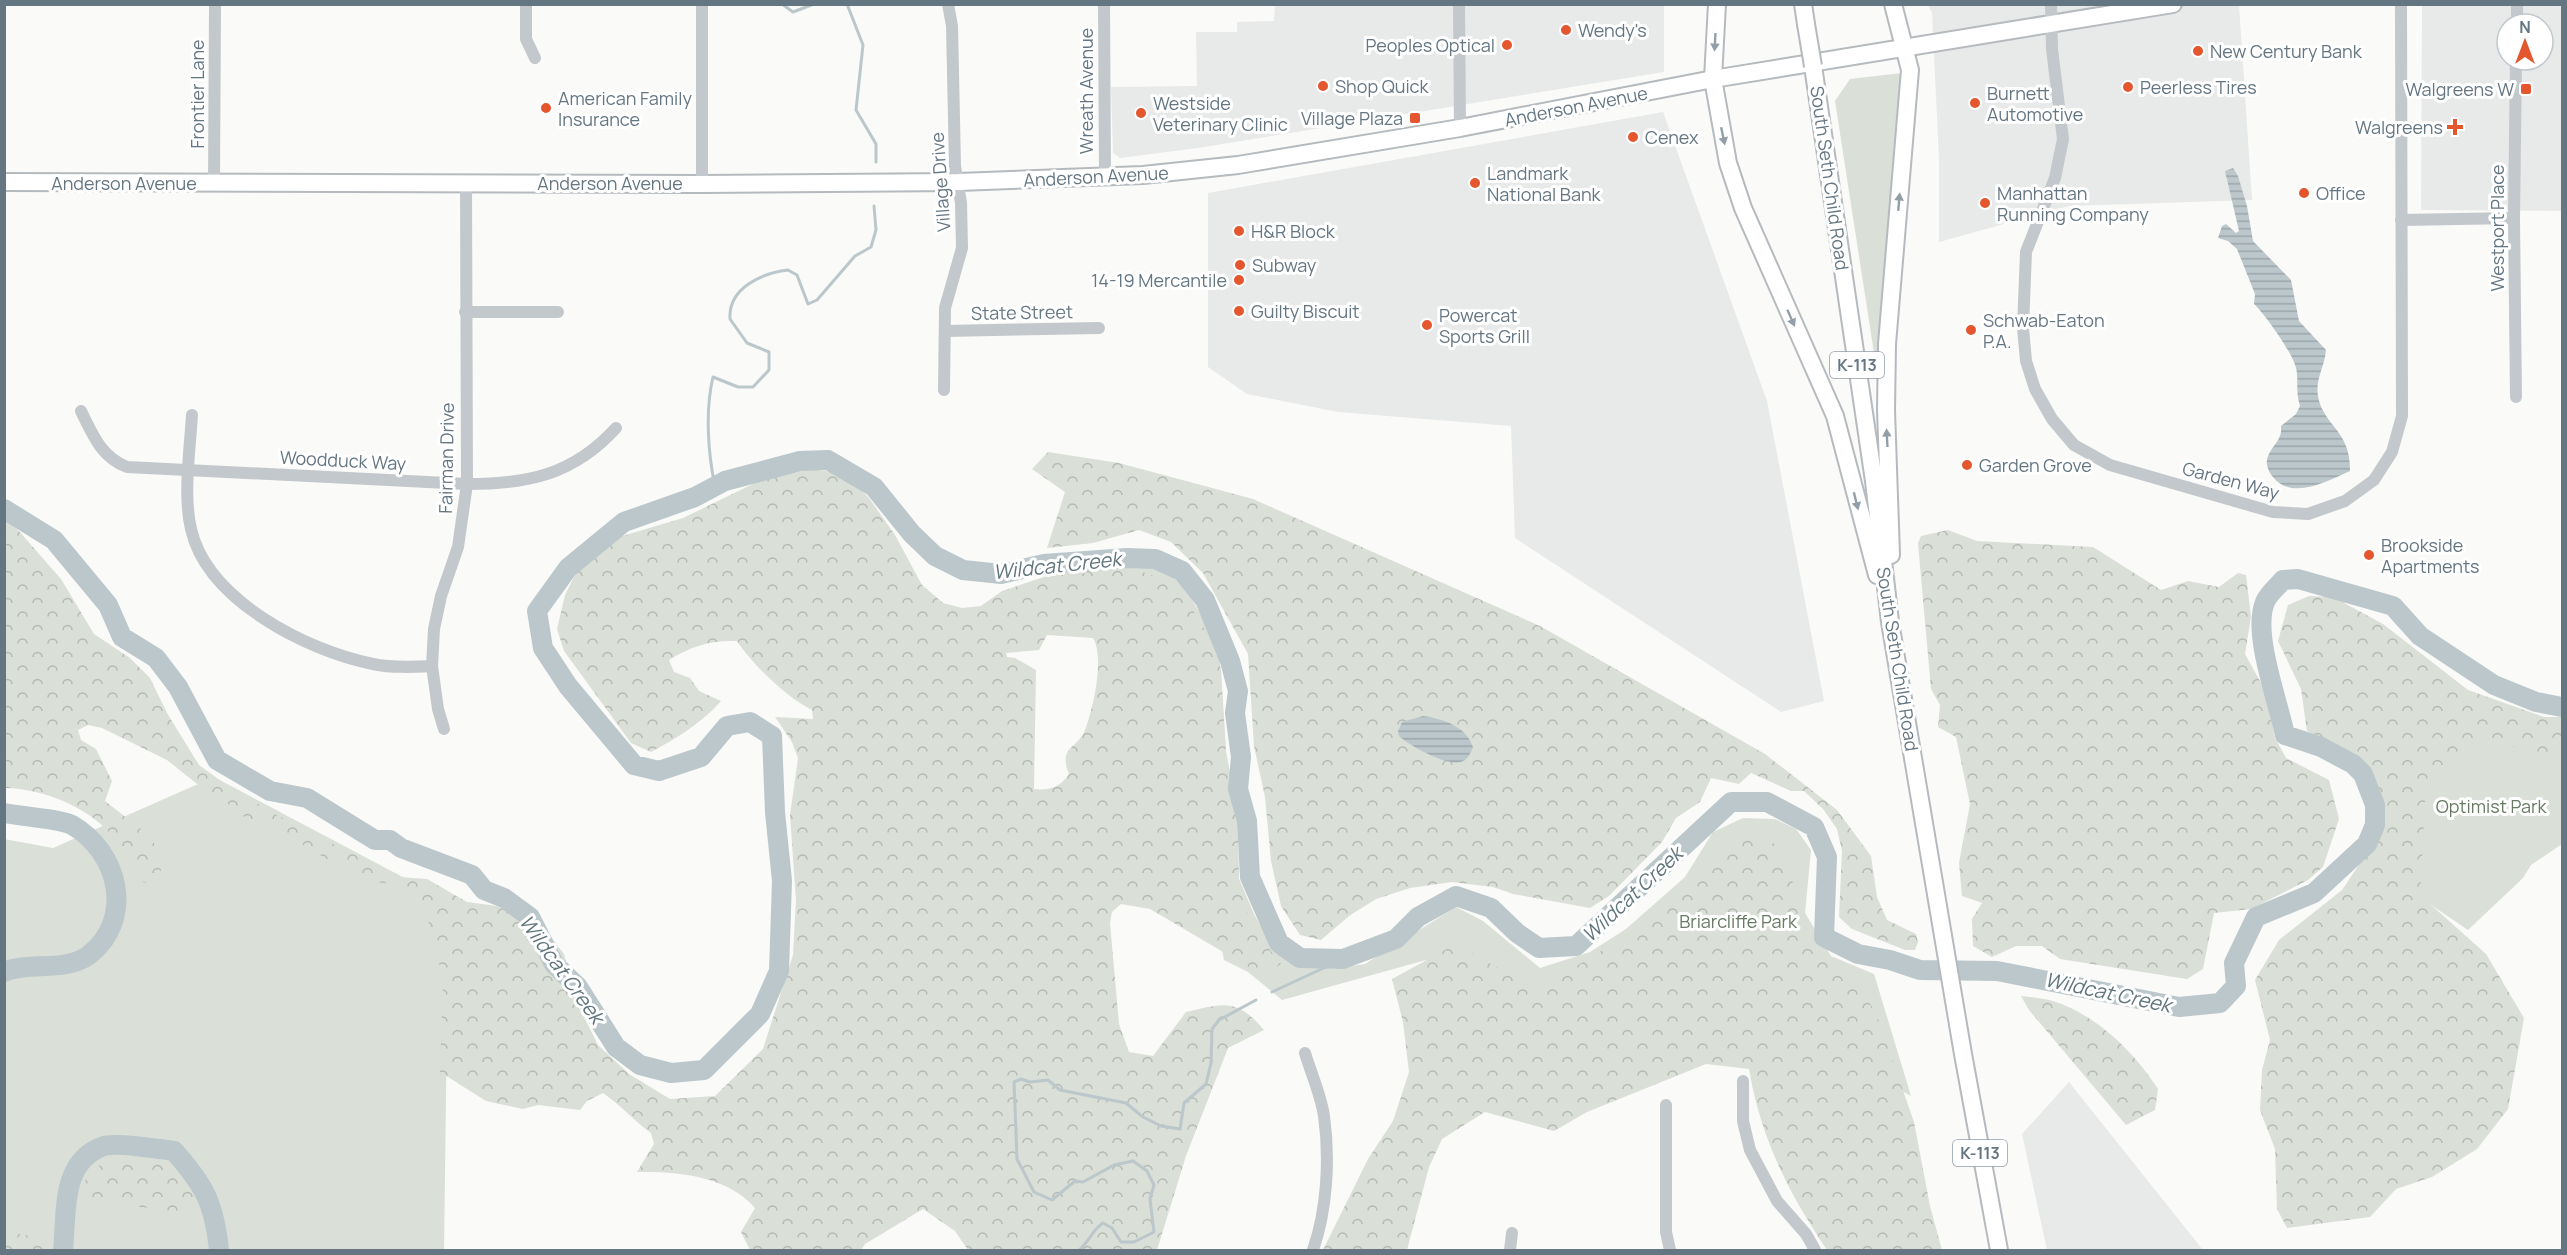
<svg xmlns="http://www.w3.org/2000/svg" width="2567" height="1255" viewBox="0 0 2567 1255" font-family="Manrope,sans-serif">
  <defs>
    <pattern id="forest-crowns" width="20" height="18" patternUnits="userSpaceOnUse" patternTransform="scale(1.5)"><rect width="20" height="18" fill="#dadfd7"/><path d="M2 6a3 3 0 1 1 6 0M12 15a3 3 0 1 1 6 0" fill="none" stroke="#b4b9b4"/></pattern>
    <pattern id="water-rules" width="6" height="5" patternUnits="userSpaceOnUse" patternTransform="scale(1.5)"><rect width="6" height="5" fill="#bbc7cb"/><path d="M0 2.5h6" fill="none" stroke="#9ca6aa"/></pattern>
  </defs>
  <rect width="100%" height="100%" fill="#fafaf8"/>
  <g fill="#e8e9e9" fill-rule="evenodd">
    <polygon points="1275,5 1664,5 1664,72 1198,148 1120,158 1113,153 1111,87 1197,86 1196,32 1237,32 1237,22 1274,21"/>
    <polygon points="1928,5 2239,5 2252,200 2069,206 1939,242 1939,159 1932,13"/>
    <path d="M2422,5H2562V211L2421,210ZM2507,24H2543V60H2507Z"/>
    <polygon points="1663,112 1767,401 1824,701 1781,712 1515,538 1511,426 1338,412 1247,394 1208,367 1208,193"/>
    <polygon points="2069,1082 2203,1250 2047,1250 2022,1134"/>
  </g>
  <g fill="#dadfd7">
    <polygon points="1902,73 1880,347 1878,352 1874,353 1835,101 1850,79"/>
    <polygon points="1131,560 1177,579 1189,594 1219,648 1226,752 1237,810 1239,879 1255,916 1273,946 1304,965 1333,969 1365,964 1456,907 1483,921 1540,968 1590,952 1626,929 1685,877 1713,832 1743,818 1775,819 1796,829 1811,850 1805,913 1831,956 1874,974 1911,1096 1693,973 1523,1022 1426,960 1282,1000 1248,972 1224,960 1175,717 1097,612 1103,565"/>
    <polygon points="2562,725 2562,844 2531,865 2523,878 2468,930 2415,894 2420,773 2465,731"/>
    <polygon points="214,777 414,883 448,940 444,1250 5,1250 4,839 53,848"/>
  </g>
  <g fill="url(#forest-crowns)" fill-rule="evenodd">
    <polygon points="1048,452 1119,463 1253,499 1540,626 1765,754 1837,810 1871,856 1877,897 1887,920 1916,934 1918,942 1915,950 1905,950 1852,929 1839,917 1842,851 1837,829 1823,809 1804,791 1791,791 1751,773 1739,784 1711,778 1700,802 1676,818 1662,842 1609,896 1590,908 1513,894 1493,887 1452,882 1410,888 1376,899 1349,916 1321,940 1300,935 1281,906 1271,861 1265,797 1254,746 1248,654 1203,573 1171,542 1139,530 1093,543 1047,548 1065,492 1032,469"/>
    <path d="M811,469L833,472L850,479L869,498L895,535L922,585L943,603L962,608L981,606L1002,591L1059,572L1087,571L1122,564L1170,582L1182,592L1213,644L1221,669L1226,752L1237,810L1239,879L1246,908L1252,927L1281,964L1264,976L1150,909L1121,904L1112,912L1110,923L1119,1024L1129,1052L1153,1056L1186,1012C1224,1003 1237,998 1264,1030L1228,1048L1186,1156L1157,1250H968L955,1231L923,1209L865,1244L861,1250H750L741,1232L755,1208C728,1176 677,1171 637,1172L654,1144L651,1133C634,1121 621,1105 603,1093L587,1101L580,1110L538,1105L523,1109L486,1101L440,1072L443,981L433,936L420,898L404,885L374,882L340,867L270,825L236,814L225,800L211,795L167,760L102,728L88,725L78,730L81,740L96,749L112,781L105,801L142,830L160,850L161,871L150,884L143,882C133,867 125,849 112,835C86,806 44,789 5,788V519L18,530L61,579L94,634L130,658L150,678L167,713L199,765L232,789L284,819L399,877L427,879L467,902L497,906L547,932L564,954L578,1005L598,1045L629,1074L670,1099L715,1096L763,1049L793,955L796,901L790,815L798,758L792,742L775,717L813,719L812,710C787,698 752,664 737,641C711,640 691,646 669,660L674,672L690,678L699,691L721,701C702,723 677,738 651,752L631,743L564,651L557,629L565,595L578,569L619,537L683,518L759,481ZM1047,635L1093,638C1105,657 1093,709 1085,730C1077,750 1058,746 1069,774C1061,787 1049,791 1034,789L1036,670L1015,658L1007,657L1006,653L1039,650Z"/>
    <polygon points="1948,530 1977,541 2093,547 2161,590 2188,581 2219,587 2238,573 2246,575 2251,617 2245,654 2266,692 2275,738 2286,758 2329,780 2339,819 2323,867 2308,880 2251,909 2214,913 2203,969 2187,979 2060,959 2042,946 2016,946 1992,957 1973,946 1972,919 1982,903 1962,896 1959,863 1970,804 1956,737 1938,727 1940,705 1931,689 1918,543 1921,536"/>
    <polygon points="2309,596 2333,597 2383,624 2468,690 2544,717 2562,717 2562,758 2543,758 2494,739 2464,745 2426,783 2420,895 2486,954 2524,1018 2508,1109 2477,1149 2432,1177 2396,1189 2370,1217 2287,1228 2277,1209 2275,1149 2260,1110 2262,1070 2270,1040 2255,980 2279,940 2342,890 2379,835 2382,801 2360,760 2307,731 2301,689 2278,641 2288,605"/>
    <path d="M1747,840L1778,844L1792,879L1803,942L1859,987L1876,1013L1914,1122L1930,1206L1942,1250H1827C1788,1192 1761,1139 1749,1069L1706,1064L1587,1112L1554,1131L1485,1112L1442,1139L1429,1167L1407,1250H1323L1368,1159L1393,1121L1409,1072L1403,1022L1392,979L1456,944L1537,990L1614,943L1688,886L1714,858Z"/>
    <path d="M2021,996C2031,997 2043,998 2053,1001C2097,1015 2134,1052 2158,1089L2155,1110L2126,1125L2029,1010Z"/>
    <path d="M122,1157C170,1156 176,1169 200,1205L193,1214L81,1199C80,1175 102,1160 122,1157Z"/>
    <polygon points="4,1231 5,1231 56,1241 52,1250 5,1250"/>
  </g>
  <g fill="url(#water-rules)">
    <path d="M2233,168L2238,176L2247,206L2253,241L2291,280L2299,321L2326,350C2325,366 2315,379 2318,396C2323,426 2351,430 2350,471C2328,481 2292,501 2273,477C2269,473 2266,465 2267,460C2270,446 2283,441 2281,426L2296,414L2300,406C2295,391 2299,381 2296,368C2294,355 2264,313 2254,304L2255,294L2237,249L2228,241L2218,238L2222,226L2226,224L2236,233L2239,231L2225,171Z"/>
    <path d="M1423,716C1443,719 1466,726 1473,747C1471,752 1469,757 1465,760C1452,770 1410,746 1399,736L1398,731L1402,722Z"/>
  </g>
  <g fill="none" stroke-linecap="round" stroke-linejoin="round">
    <g stroke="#bbc7cb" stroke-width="3">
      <polyline points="782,4 793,12 814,4"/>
      <polyline points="847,4 863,45 856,110 876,144 876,162"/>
      <path d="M715,486C708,454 705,410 713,377L738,387H753L769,370V352L747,343L730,319C728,288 762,273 788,270L797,275L808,304L817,300L855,256L871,247L876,230L874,206"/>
      <polyline points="1272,992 1343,959"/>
      <path d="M1079,1250C1089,1242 1092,1230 1103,1223L1112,1228L1121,1242H1134L1154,1232L1150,1199L1154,1185L1147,1171L1133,1161L1114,1165L1083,1182L1075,1181L1052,1200L1034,1192L1017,1159L1014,1082L1021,1079L1030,1082L1048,1080L1060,1090L1126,1103L1143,1117L1161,1126L1180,1129L1184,1103L1206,1084L1211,1063L1212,1029L1219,1020L1256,1000"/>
    </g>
    <g stroke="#bbc7cb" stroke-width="20">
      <path d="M4,509L54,540L108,605L122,637L156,658L178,687L217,760L270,791L307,798L375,840H390L401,848L472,875L484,890L504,898L530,917L554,964L578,987L616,1047L640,1065L671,1073L704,1070L760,1014L779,971L782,881L775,812L772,736L750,722L727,726L701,757L659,771L634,765L568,686L543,648L537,611L568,568L624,522L695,497L725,481L800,461L828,460L874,487L912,534L935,556L963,570L1001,574L1044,564L1127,558L1155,559L1182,571L1205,600L1230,661L1238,691L1235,713L1241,757L1238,789L1247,821L1250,877L1279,943L1300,958L1343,959L1396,939L1418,917L1456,896L1491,908L1517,933L1539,948L1576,946L1731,802H1767L1814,827L1827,857L1824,937L1858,954L1890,960L1920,970L1997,971L2179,1007L2220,1003L2236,986L2234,963L2256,917L2314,893L2367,844L2375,825V805L2363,774L2353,764L2321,747L2285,735C2278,701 2252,633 2265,602C2268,594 2278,586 2283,580L2298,579L2393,606L2420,636L2494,685L2536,702L2562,707"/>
      <path d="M4,813C19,816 61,819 72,825C119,852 135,919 89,955C64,973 30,961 4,972"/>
      <path d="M63,1250C67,1213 60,1161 104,1146C115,1142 160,1149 174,1151C205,1186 214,1203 219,1250"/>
    </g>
    <defs>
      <g id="major">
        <polyline points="1717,4 1713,79 1728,163 1743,208 1835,416 1877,575"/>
        <polyline points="1803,4 1806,24"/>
        <polyline points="1813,66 1874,481 1890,622 1963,1054 1999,1250"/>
        <polyline points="4,182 702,184 959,182 1143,175 1238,165 1460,128 1713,79 2173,4"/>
        <polyline points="1891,555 1886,410 1887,344 1910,70 1893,4"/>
      </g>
    </defs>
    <use href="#major" stroke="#b5babe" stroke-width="20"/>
    <g stroke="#c3c8cc" stroke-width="12">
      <polyline points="526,4 526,39 535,58"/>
      <polyline points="1104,4 1105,177"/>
      <polyline points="1459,4 1460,128"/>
      <polyline points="2051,4 2052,49 2063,139 2055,178 2026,252 2023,328 2026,361 2035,389 2052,419 2074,445 2110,465 2273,512 2308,514 2345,501 2374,480 2392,452 2402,416 2401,4"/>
      <polyline points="2517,24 2517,4"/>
      <polyline points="214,183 215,4"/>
      <polyline points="702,184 702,4"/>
      <polyline points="2401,220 2514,218"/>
      <polyline points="465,312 558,312"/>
      <polyline points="945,331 1099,328"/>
      <polyline points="944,390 945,308 962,248 961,203 955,166 952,26 948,4"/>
      <polyline points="2516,397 2514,218 2516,60"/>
      <path d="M81,411C93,435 101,457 127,467L467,484C528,484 573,475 616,428"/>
      <path d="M192,415C190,449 183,496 191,529C207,600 307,651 373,664C392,668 413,667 432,666"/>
      <polyline points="444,729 438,709 432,666 434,629 441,596 458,547 467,484 466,183"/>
      <path d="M1305,1053C1311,1073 1321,1095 1324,1116C1330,1159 1327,1210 1313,1250"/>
      <polyline points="1743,1081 1743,1121 1750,1150 1777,1201 1806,1234 1815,1250"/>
      <polyline points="1666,1105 1666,1232 1670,1250"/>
      <polyline points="1510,1250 1512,1233"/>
    </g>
    <use href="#major" stroke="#fff" stroke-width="16"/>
    <defs>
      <polyline id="major-bridge" points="1806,24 1813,66"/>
    </defs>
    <use href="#major-bridge" stroke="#b5babe" stroke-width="20" stroke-linecap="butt"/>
    <use href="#major-bridge" stroke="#fff" stroke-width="16"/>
  </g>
  <defs><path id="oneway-solid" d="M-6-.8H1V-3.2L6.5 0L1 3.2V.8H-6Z" transform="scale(1.5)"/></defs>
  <g fill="#939fa8">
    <use href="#oneway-solid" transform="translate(1715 42) rotate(93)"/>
    <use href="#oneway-solid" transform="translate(1723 136) rotate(78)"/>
    <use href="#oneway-solid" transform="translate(1899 202) rotate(-85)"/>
    <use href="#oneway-solid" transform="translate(1791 318) rotate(66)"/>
    <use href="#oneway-solid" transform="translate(1887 438) rotate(-93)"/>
    <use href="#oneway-solid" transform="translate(1856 501) rotate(76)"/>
  </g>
  <g fill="#e4572e" stroke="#fff" stroke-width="2">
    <circle cx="1566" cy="30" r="6"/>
    <circle cx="1507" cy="45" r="6"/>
    <circle cx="2198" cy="51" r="6"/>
    <circle cx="1323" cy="86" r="6"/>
    <circle cx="2128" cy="87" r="6"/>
    <rect x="2520" y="83" width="12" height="12" rx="3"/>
    <circle cx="1975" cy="103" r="6"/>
    <circle cx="546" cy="108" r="6"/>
    <circle cx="1141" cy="113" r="6"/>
    <rect x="1409" y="112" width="12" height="12" rx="3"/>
    <path d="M2452 118h6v6h6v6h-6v6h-6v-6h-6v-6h6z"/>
    <circle cx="1633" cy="137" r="6"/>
    <circle cx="1475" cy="183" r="6"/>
    <circle cx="2304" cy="193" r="6"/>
    <circle cx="1985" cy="203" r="6"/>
    <circle cx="1239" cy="231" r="6"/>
    <circle cx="1240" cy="265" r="6"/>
    <circle cx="1239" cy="280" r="6"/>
    <circle cx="1239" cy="311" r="6"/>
    <circle cx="1427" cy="325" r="6"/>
    <circle cx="1971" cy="330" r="6"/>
    <circle cx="1967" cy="465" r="6"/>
    <circle cx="2369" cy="555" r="6"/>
  </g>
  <g text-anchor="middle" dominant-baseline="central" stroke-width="6" stroke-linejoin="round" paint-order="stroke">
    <g fill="#fff" stroke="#939fa8" stroke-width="1.5">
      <rect x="1830" y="352" width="54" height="26" rx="4.5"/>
      <rect x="1953" y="1140" width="54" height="26" rx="4.5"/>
    </g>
    <g font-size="16" font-weight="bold" fill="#657683">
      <text x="1857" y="365">K-113</text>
      <text x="1980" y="1153">K-113</text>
    </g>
    <g font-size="18" fill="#657683" stroke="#fff" text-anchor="start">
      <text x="1578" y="30">Wendy's</text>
      <text x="1495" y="45" text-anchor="end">Peoples Optical</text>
      <text x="2210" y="51">New Century Bank</text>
      <text x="1335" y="86">Shop Quick</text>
      <text x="2140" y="87">Peerless Tires</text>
      <text x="2514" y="89" text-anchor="end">Walgreens W</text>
      <text x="1987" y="93">Burnett<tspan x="1987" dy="21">Automotive</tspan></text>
      <text x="558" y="98">American Family<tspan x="558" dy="21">Insurance</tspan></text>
      <text x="1153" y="103">Westside<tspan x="1153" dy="21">Veterinary Clinic</tspan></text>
      <text x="1403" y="118" text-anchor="end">Village Plaza</text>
      <text x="2443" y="127" text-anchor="end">Walgreens</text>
      <text x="1645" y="137">Cenex</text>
      <text x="1487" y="173">Landmark<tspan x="1487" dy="21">National Bank</tspan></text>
      <text x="1997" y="193">Manhattan<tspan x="1997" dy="21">Running Company</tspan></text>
      <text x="2316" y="193">Office</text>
      <text x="1251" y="231">H&amp;R Block</text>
      <text x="1252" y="265">Subway</text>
      <text x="1227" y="280" text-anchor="end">14-19 Mercantile</text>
      <text x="1251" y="311">Guilty Biscuit</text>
      <text x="1439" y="315">Powercat<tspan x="1439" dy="21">Sports Grill</tspan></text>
      <text x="1983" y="320">Schwab-Eaton<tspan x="1983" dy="21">P.A.</tspan></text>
      <text x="1979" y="465">Garden Grove</text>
      <text x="2381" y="545">Brookside<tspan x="2381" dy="21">Apartments</tspan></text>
    </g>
    <g font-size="18" fill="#657683" stroke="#fff">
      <text transform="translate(1086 91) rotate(-90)">Wreath Avenue</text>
      <text transform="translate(197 94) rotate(-90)">Frontier Lane</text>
      <text transform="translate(1576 106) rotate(-11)">Anderson Avenue</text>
      <text transform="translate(1096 176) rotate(-3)">Anderson Avenue</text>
      <text transform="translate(1830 178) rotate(82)">South Seth Child Road</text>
      <text transform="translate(940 182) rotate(-94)">Village Drive</text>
      <text x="124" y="183">Anderson Avenue</text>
      <text x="610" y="183">Anderson Avenue</text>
      <text transform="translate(2497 228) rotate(-90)">Westport Place</text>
      <text transform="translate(1022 312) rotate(-1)">State Street</text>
      <text transform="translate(446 458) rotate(-89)">Fairman Drive</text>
      <text transform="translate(343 460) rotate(3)">Woodduck Way</text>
      <text transform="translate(2231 480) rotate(15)">Garden Way</text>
      <text transform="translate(1898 659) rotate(81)">South Seth Child Road</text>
    </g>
    <g font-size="18" fill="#687a64" stroke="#fff">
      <text x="2491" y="806">Optimist Park</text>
      <text x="1738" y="921">Briarcliffe Park</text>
    </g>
    <g font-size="20" font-style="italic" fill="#60757c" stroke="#fff">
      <text transform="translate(1057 565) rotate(-6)">Wildcat Creek</text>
      <text transform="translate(1632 894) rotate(-43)">Wildcat Creek</text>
      <text transform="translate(562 969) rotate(54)">Wildcat Creek</text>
      <text transform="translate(2108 992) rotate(12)">Wildcat Creek</text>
    </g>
  </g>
  <rect width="2567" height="1255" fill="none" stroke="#657683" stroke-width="12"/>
  <g transform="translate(2525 42)"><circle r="28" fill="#ffffff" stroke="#c1c8cd" stroke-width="1.5"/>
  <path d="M0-4.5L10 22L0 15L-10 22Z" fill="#e4572e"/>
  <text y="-9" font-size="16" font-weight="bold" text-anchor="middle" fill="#657683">N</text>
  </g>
</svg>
